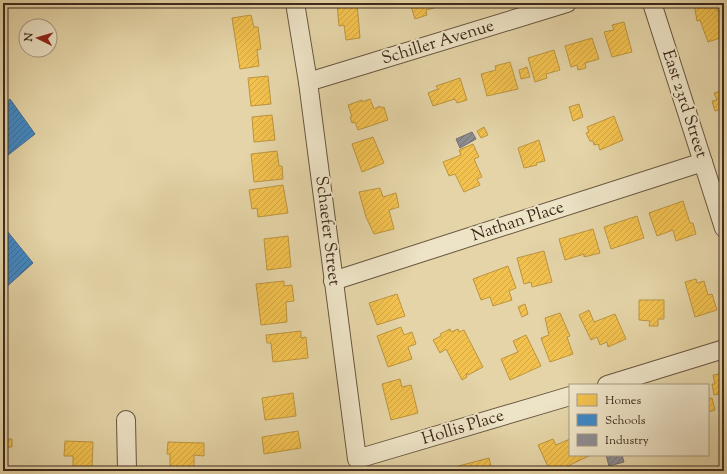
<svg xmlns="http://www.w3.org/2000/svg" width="727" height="474" viewBox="0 0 727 474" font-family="'Sorts Mill Goudy',serif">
  <defs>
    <pattern id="homes-hatch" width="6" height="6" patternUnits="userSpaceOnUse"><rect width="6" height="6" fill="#f2c14e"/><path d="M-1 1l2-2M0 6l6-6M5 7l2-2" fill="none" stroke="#d1a644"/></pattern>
    <pattern id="schools-hatch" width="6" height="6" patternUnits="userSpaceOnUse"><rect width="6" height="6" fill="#3f88c5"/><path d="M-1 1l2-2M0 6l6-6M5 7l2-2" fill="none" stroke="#366f9f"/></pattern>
    <pattern id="industry-hatch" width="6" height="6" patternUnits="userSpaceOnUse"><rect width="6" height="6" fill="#8d8d92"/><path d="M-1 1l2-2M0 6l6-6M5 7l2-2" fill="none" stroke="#757376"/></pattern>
  </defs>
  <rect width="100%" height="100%" fill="#e4d4a7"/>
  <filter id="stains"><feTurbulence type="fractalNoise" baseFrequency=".005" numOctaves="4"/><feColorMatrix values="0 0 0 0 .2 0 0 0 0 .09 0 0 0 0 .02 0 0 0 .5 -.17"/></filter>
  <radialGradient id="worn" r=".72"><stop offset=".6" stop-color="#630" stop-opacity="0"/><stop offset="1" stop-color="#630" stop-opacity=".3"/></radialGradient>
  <g fill="url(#homes-hatch)" stroke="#bc943f">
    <polygon points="337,3 357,3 360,38 346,40 344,25 339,26"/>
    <polygon points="410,3 432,3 434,8 426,10 427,15 415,19"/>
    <polygon points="694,3 716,3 718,12 724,10 724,24 722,25 723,28 720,29 723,37 708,42 700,20 697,21"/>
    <polygon points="251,15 254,27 258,27 261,49 257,50 259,66 240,69 232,18"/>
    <polygon points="624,22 632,52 612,57 604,32 614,30 612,25"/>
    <polygon points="592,38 599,59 585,63 586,68 578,70 577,65 571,67 565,46"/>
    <polygon points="554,50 560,70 546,74 547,78 535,82 528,58"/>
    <polygon points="510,62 518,89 487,96 481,74 496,70 495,66"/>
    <polygon points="527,67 530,77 521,79 519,70"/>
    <polygon points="268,76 271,104 251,106 248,78"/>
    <polygon points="460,78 467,100 457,103 455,99 433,106 428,93 438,89 436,86"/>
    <polygon points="724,90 724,108 715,111 712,101 717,100 714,93"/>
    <polygon points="370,99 374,109 380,106 381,108 384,107 388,120 358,130 355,122 352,123 350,117 352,117 348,105 362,100 362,102"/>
    <polygon points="579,104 583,117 573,121 569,107"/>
    <polygon points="272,115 275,140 254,142 252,117"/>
    <polygon points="614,116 623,140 600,150 598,144 594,145 593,141 590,141 586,133 589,132 587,127"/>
    <polygon points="484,127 488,135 481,138 477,131"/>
    <polygon points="373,137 384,163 362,172 352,144"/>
    <polygon points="539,140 545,161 536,163 537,165 524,168 518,148"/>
    <polygon points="473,144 479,157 474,159 482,177 477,179 480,185 464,192 455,174 449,176 443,162 461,155 459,150"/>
    <polygon points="277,151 279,166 282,166 283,179 254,182 251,154"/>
    <polygon points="283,185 288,213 258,217 257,208 252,209 249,190"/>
    <polygon points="380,188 383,197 396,193 399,207 389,210 394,229 374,234 366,217 359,192"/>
    <polygon points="683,201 690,223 693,223 696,234 676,241 673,230 657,236 649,213"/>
    <polygon points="637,216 644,238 611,249 604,227"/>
    <polygon points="593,229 600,253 584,257 584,254 565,260 559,239"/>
    <polygon points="288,236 291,267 267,270 264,239"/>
    <polygon points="544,251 552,282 532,287 531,282 524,284 517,258"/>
    <polygon points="508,266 516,288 509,291 512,300 493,306 490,297 481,300 473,279"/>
    <polygon points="696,279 697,283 704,281 708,295 712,294 717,310 695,317 685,282"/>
    <polygon points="284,281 284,286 292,285 294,301 286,302 287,322 261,325 256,284"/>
    <polygon points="397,294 405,316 377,325 369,303"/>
    <polygon points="639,300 664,300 664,319 658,319 658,326 649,326 650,321 639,320"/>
    <polygon points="525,304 528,314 522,317 518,307"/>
    <polygon points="589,310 594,322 615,314 626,339 608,347 607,342 600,345 597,337 591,340 579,315"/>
    <polygon points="560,313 570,336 567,337 573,354 550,362 541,338 549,335 545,318"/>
    <polygon points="401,327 404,335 412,332 416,344 408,347 412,359 388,367 377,336"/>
    <polygon points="450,329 451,332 458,329 459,332 464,330 483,367 468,375 467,373 466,374 467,377 462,380 446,349 440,353 433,340 441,336 440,334"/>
    <polygon points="301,331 301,338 306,337 308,358 273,362 271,343 267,343 266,335"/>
    <polygon points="526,335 541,366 510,380 501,359 518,352 513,341"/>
    <polygon points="724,373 724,393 714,395 712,384 715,384 713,375"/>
    <polygon points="400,379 402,387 411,385 418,413 391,420 382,384"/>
    <polygon points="293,393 296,416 265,420 262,398"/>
    <polygon points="712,398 715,410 708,412 708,399"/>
    <polygon points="3,431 7,431 7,439 12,439 12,447 7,447 7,451 3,451"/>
    <polygon points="298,431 301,448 264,454 262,437"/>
    <polygon points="553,439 556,445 570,439 570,455 589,456 557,471 550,471 538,445"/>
    <polygon points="65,441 93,442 92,468 73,468 73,456 64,456"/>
    <polygon points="168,442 204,443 204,456 194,455 194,471 170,471 170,454 167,454"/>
    <polygon points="489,458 492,471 439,471"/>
    <polygon points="718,467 724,468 724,471 717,471"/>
  </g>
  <g fill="url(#schools-hatch)" stroke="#3f6c92">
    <polygon points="10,99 35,134 3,159 3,105"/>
    <polygon points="3,226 33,263 3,290"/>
  </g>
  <g fill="url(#industry-hatch)" stroke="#756f6f">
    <polygon points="472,132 476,139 460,148 456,139"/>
    <polygon points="606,455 622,455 624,462 609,466"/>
  </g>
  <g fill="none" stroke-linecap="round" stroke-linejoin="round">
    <defs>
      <g id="minor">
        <polyline points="295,3 308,82 357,459 570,396"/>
        <polyline points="652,3 724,228"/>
        <polyline points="308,82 567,3"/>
        <polyline points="333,281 703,162"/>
        <polyline points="607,385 724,349"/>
        <polyline points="126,420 127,471"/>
      </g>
    </defs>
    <use href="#minor" stroke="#68543f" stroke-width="20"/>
    <use href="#minor" stroke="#ede3c6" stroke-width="18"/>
  </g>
  <g text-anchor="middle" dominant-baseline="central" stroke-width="4" stroke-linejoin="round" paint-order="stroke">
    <g font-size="17" fill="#3e2a1c" stroke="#ede3c6">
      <text transform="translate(438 43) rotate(-17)">Schiller Avenue</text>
      <text transform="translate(684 104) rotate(72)">East 23rd Street</text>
      <text transform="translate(518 222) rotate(-18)">Nathan Place</text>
      <text transform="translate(327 231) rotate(83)">Schaefer Street</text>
      <text transform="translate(463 428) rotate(-17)">Hollis Place</text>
    </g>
  </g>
  <rect width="727" height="474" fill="none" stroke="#e4d4a7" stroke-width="16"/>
  <rect x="4" y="4" width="719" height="466" fill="none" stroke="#3e2a1c" stroke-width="2"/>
  <rect x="8" y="8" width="711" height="458" fill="none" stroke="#3e2a1c"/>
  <rect x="569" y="384" width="140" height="72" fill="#ede3c6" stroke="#a79982"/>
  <rect x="577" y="394" width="20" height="12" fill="#f2c14e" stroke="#a79982"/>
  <text x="605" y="404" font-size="12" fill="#3e2a1c">Homes</text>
  <rect x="577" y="414" width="20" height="12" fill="#3f88c5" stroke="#a79982"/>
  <text x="605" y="424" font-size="12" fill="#3e2a1c">Schools</text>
  <rect x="577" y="434" width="20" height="12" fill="#8d8d92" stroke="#a79982"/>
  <text x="605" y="444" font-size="12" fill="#3e2a1c">Industry</text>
  <g transform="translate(38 38) rotate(275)"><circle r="19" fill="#ede3c6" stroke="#a79982"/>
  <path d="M0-3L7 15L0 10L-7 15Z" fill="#8f2418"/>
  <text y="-6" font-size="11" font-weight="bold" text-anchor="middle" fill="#3e2a1c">N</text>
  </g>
  <rect width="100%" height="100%" filter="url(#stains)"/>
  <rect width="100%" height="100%" fill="url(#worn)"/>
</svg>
